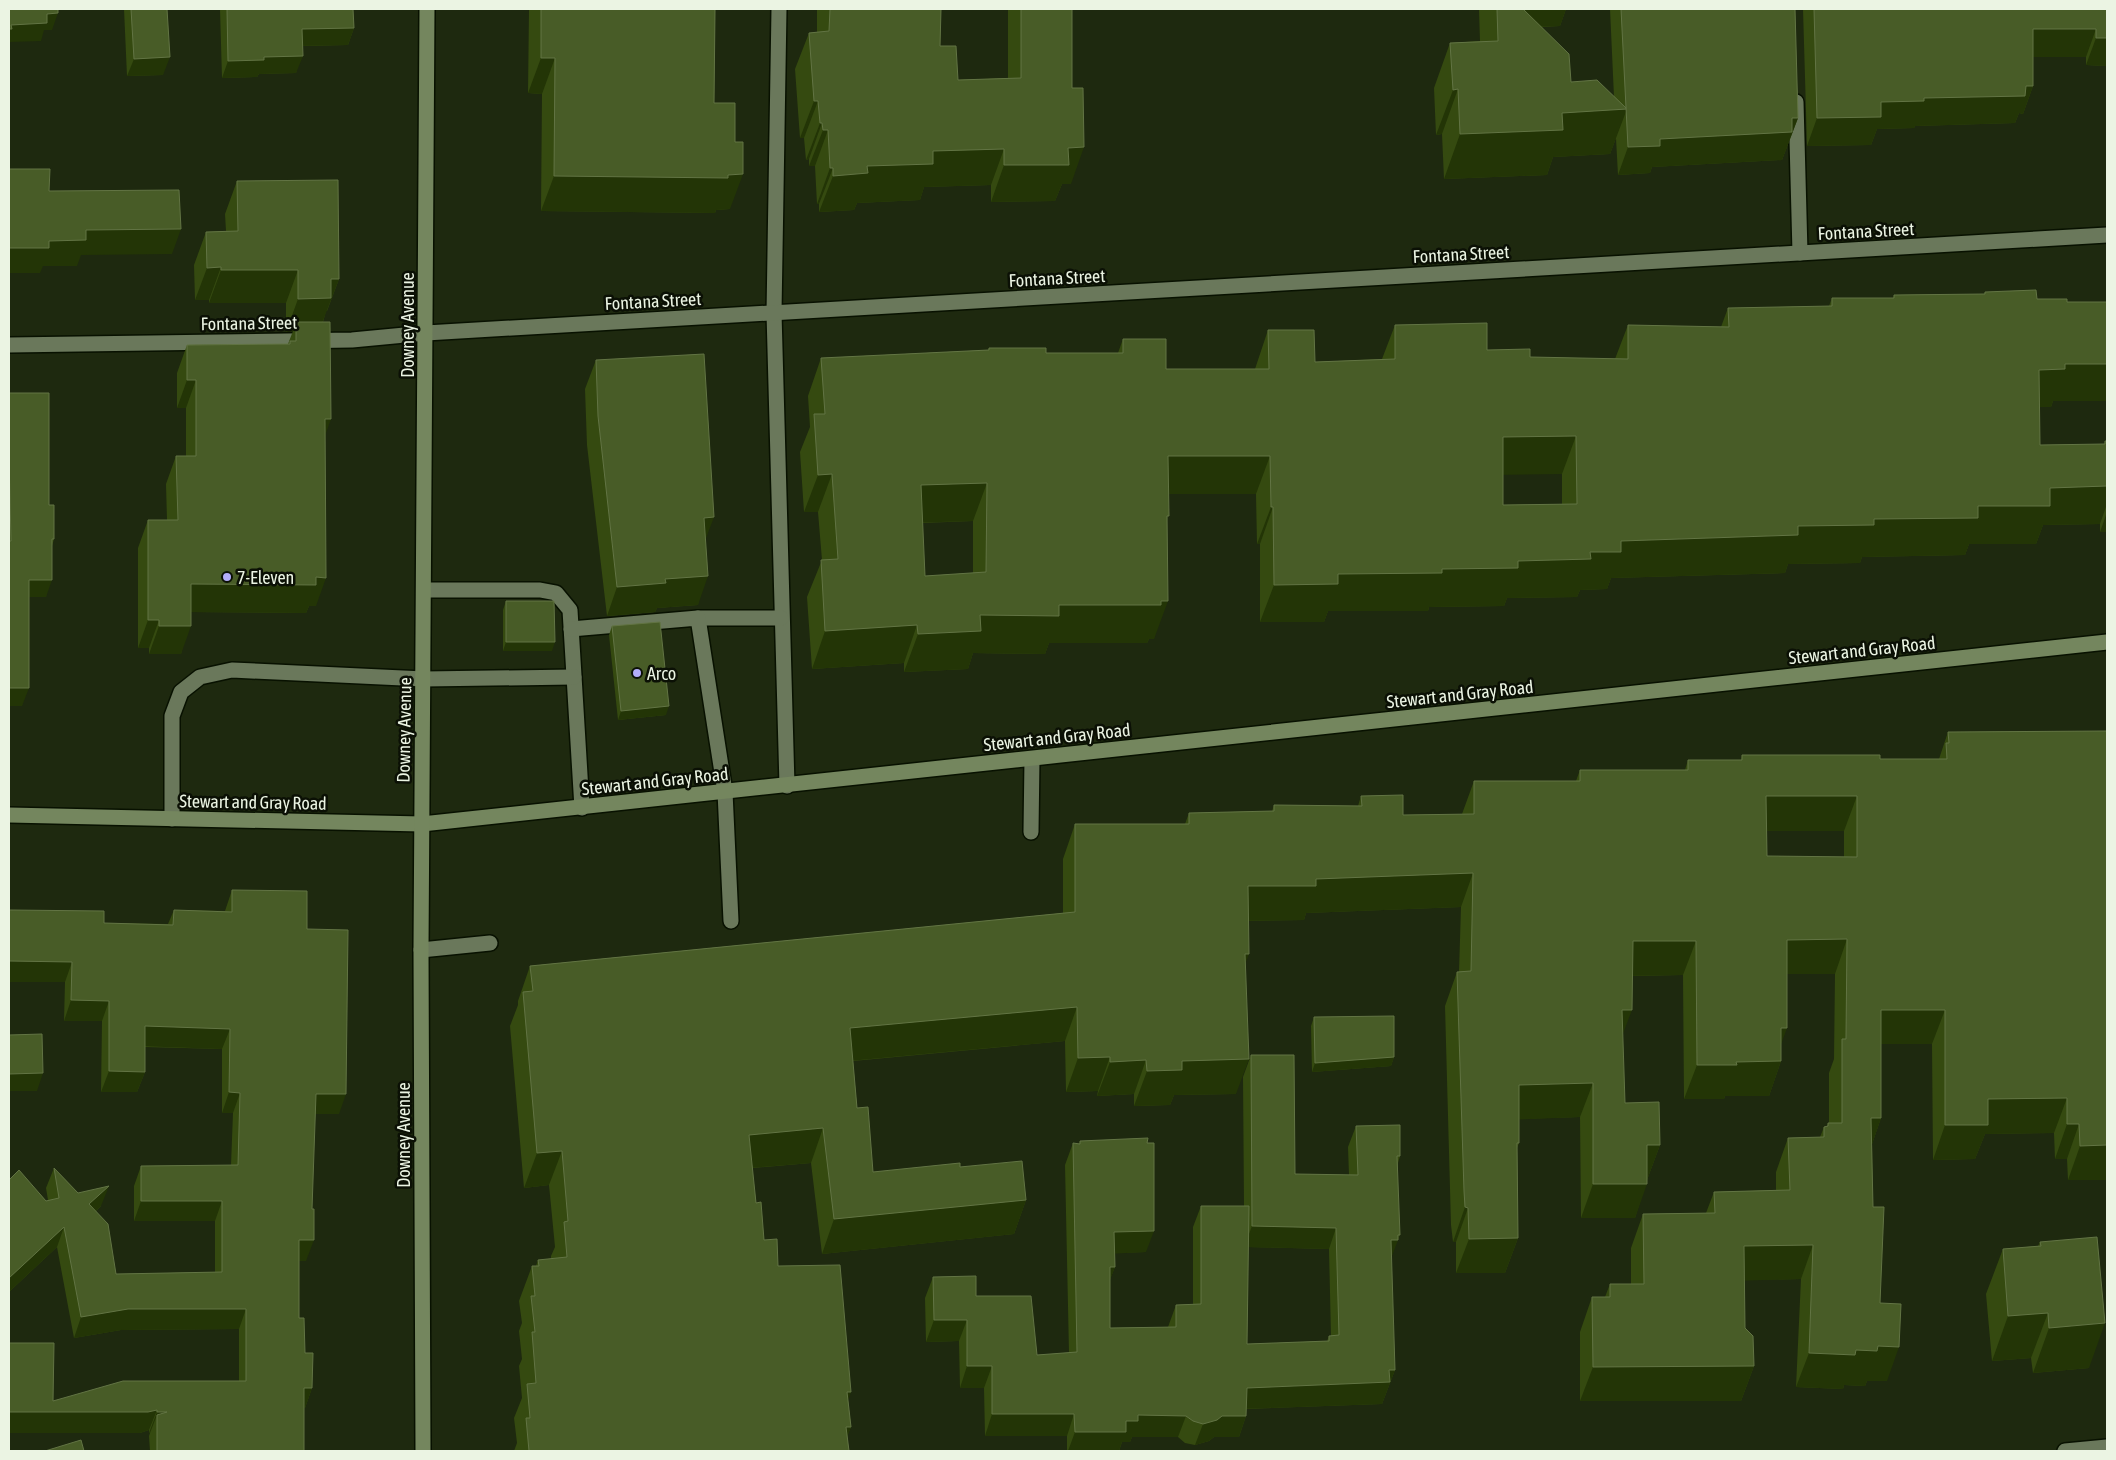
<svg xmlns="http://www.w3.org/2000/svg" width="2116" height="1460" viewBox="0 0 2116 1460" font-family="'Asap Condensed',sans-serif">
  <rect width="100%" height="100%" fill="#1e290f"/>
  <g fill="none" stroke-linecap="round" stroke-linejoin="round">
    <defs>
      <g id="service">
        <polyline points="779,9 774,313 787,786"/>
        <polyline points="1796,102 1800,253"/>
        <polyline points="424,590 540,590 556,593 570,610 582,808"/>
        <polyline points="698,618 781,618"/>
        <polyline points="571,629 698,618 725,792 731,921"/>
        <polyline points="172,819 172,716 181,692 200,677 232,670 424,679 574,677"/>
        <polyline points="1031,832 1032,759"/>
        <polyline points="421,950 490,943"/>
      </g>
      <g id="minor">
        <polyline points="9,345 352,340 426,333 2107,235"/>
        <polyline points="2065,1451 2107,1447"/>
      </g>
      <g id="secondary">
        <polyline points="9,815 422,824 2107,642"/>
        <polyline points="423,1451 421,950 427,9"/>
      </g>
    </defs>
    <use href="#service" stroke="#081100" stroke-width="18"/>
    <use href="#minor" stroke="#081100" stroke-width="18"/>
    <use href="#secondary" stroke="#081100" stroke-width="18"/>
    <use href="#service" stroke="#6a785b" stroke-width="15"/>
    <use href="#minor" stroke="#6a785b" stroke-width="15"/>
    <use href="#secondary" stroke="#74865e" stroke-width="15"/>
  </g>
  <g fill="#354a10" fill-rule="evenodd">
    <polygon points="124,9 167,9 163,75 127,76"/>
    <polygon points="220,9 353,9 354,28 348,45 303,46 296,73 259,74 257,77 222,78"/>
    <polygon points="529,9 715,9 714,103 730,209 716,210 715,213 541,211 542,94 528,93"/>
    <polygon points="817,9 941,9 940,46 958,80 1008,78 1008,9 1072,9 1071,184 1062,184 1055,201 991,202 991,185 924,187 920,200 857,203 854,210 819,212 819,204 817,204 815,166 809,166 809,159 806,160 804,138 800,138 795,69 809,33 817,32"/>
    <polygon points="1479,9 1566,9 1560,26 1542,27 1571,82 1614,97 1610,9 1795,9 1798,118 1782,160 1652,167 1650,173 1618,175 1616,138 1610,154 1553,157 1547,175 1444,179 1442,134 1436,135 1434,88 1450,43 1480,41"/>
    <polygon points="1803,9 2107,9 2107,66 2086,65 2086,57 2033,57 2033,86 2023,114 2019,113 2015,123 1915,126 1914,128 1877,129 1871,145 1807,146"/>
    <polygon points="237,181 339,279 327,311 326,311 323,322 325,436 316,606 309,606 306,613 191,612 181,654 149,654 149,648 138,648 138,548 148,520 167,520 166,484 176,456 186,456 186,408 177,408 177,373 187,345 288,344 293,331 286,332 286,303 209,303 209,300 195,300 194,265 206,232 226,231 225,214"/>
    <path d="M1985,292L2037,299L2053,401L2051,407H2039L2040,445L2104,444L2105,441H2107V532H2100V524L2043,525L2036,544H1969L1965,555L1862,557L1860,563L1788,564L1785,573L1611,578L1607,589L1580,590L1577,597L1507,598L1504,606L1429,607L1428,611H1328L1324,622H1260V544H1257L1256,494H1169L1167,522L1154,639H1149L1147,643H1049L1045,654L973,653L968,669L904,672V663L812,669L807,597L822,560L818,512H804L800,452L810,427L808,396L821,358L988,350L989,348L1046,353H1118L1123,339L1166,369H1255L1268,330L1315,362L1382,359L1395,325L1487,350L1530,357L1615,359L1628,325L1721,327L1728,308L1829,306L1832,298H1893L1894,295L1984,294ZM1503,474H1562V504L1503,505ZM973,521V573L925,576L922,523Z"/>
    <polygon points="596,360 706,539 698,605 657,608 655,612 607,616 587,445 585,389"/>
    <polygon points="9,393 49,505 54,539 52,546 46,597 29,597 22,706 9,706"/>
    <polygon points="506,601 552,651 503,651 503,610"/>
    <polygon points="612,626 666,715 618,720 609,635"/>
    <path d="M2107,731V1180H2068L2067,1159H2055L2054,1133L1985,1134L1975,1159L1933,1160L1932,1044H1881V1118L1872,1144L1873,1207L1880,1303L1887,1381H1867L1865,1386L1844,1385L1843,1389L1796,1387L1801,1279L1744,1280L1745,1328L1754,1366L1741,1401H1580V1332L1592,1297H1605L1610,1284H1631V1248L1643,1214L1706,1213L1714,1192L1776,1190V1172L1788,1138L1820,1137L1824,1127L1827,1126L1828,1123H1829V1073L1834,1059L1835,974H1787L1781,1044V1061L1769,1096H1725L1724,1099H1684L1683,975L1632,976L1622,1035L1625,1103L1660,1145L1647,1180L1635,1218H1581L1580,1117L1519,1119V1143L1517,1148L1518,1238L1505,1273H1456V1242H1453L1451,1225L1445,1006L1457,972H1459L1461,907L1306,913L1304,920L1248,921L1236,1094L1174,1095L1170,1105L1134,1106V1094L1097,1096L1098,1091L1066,1092L1065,1041L853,1061L857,1108L873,1172L960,1167L1026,1200L1014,1234L822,1254L811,1163L752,1168L756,1203L764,1240L778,1266L848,1400L851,1427L847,1436L849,1451H514L517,1443L514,1418L522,1398L519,1366L522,1359L519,1331L522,1323L519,1301L532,1266H536L538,1260L551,1259V1256L555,1247L549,1185L524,1188L510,1026L518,1005V1001L530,966L1063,913V859L1075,824H1185L1189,813L1272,811L1274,805L1358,806L1361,796L1403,815L1462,814L1474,781H1576L1580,770H1685L1688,760H1741L1742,755L1880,759H1939L1948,732ZM1767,831H1844V857L1767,856Z"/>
    <polygon points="232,890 307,929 339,1114 315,1114 306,1261 299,1261 299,1318 305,1353 312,1388 305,1408 304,1408 304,1451 150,1451 149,1436 150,1433 149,1433 149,1430 140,1433 53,1401 239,1381 239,1329 121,1330 74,1338 57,1247 9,1292 9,1180 46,1201 48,1200 46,1188 54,1168 78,1193 101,1206 96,1211 116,1274 215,1272 215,1221 134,1221 134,1186 141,1166 231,1165 233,1113 222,1113 222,1049 145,1047 145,1072 137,1092 101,1092 102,1021 64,1021 65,982 9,982 9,910 104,923 168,924 174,910 225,911"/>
    <polygon points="1314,1017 1394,1057 1391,1066 1312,1072 1311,1026"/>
    <path d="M1251,1055L1295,1174L1349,1175L1348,1147L1356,1126L1400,1156L1398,1163L1392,1256L1391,1257L1395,1370L1382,1404L1246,1409V1416L1239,1437H1214L1209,1441L1195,1445L1185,1443L1178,1437H1132L1130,1442H1122L1119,1451H1067V1436H985L984,1388H960L959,1341L926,1342L925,1298L933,1277L976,1296L1037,1355L1069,1353L1065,1165L1073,1143L1079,1144L1080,1141L1147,1143L1146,1252L1115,1253V1267L1110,1279V1328L1168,1327L1176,1305L1193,1304V1227L1201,1206H1244L1243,1077ZM1248,1247L1329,1249L1331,1336H1329L1327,1341L1247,1344Z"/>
    <polygon points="2040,1242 2089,1368 2033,1373 2031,1358 1992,1361 1986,1294 2003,1249 2038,1246"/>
  </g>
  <g fill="#233506">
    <polygon points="1497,9 1566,9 1560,26 1498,28"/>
    <polygon points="58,13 52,30 44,30 41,41 9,42 9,29 11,25 47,14"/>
    <polygon points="354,28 348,45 296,46 302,29"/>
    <polygon points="2033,29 2096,29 2086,57 2023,57"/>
    <polygon points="2096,38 2107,38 2107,66 2086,65"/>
    <polygon points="303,56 296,73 259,74 257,77 222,78 228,61 264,57"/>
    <polygon points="170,57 163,75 127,76 134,59"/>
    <polygon points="541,58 555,58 542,94 528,93"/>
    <polygon points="2026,86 2033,86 2023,114 2019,113 2015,123 1915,126 1914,128 1877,129 1871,145 1807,146 1817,118 1881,102 1924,98"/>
    <polygon points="1458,89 1442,134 1436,135 1453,90"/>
    <polygon points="814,101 818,101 804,138 800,138"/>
    <polygon points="1627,109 1610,154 1553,157 1547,175 1444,179 1460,134 1562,113"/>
    <polygon points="1792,118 1798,118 1782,160 1652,167 1650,173 1618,175 1628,147 1660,139"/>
    <polygon points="820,123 822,123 809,159 806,160"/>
    <polygon points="823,130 828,130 815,166 809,166"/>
    <polygon points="1084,147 1071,184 1062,184 1055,201 991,202 1004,165 1068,148"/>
    <polygon points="1004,149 991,185 924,187 920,200 857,203 854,210 819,212 833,176 867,166 933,151"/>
    <polygon points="830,168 833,168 819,204 817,204"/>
    <polygon points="743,174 730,209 716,210 715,213 541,211 554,176 728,175"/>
    <polygon points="181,229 172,254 81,255 77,266 43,266 40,273 9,273 9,248 49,241 86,230"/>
    <polygon points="221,267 209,300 195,300 207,268"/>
    <polygon points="221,270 298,270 286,303 209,303"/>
    <polygon points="331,279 339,279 319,331 296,322 293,331 286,332 298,299"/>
    <polygon points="2065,364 2107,364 2107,401 2053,401 2051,407 2025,407 2039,370"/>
    <polygon points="187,380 196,380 186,408 177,408"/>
    <polygon points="325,419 331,419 321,447"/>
    <polygon points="1576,436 1562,474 1489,475 1503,437"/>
    <polygon points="1168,456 1270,456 1256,494 1154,494"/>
    <polygon points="832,474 818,512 804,512 818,475"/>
    <polygon points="987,483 973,521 907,523 921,485"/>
    <polygon points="2107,486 2107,504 2100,524 2043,525 2036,544 1969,544 1965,555 1862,557 1860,563 1788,564 1785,573 1611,578 1607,589 1580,590 1577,597 1507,598 1504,606 1429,607 1428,611 1328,611 1324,622 1260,622 1274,585 1338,574 1442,569 1518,561 1590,552 1621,541 1874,519 1978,506 2050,488"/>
    <polygon points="1271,507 1273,507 1260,544 1257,544"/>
    <polygon points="2107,512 2107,532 2100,532"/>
    <polygon points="714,517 703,546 704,518"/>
    <polygon points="708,576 698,605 657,608 655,612 607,616 617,587 665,579"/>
    <polygon points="316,577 326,578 316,606 309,606 306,613 181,612 191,584"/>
    <polygon points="29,580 52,580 46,597 22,597"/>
    <polygon points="1168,601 1154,639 1149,639 1147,643 1049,643 1045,654 973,653 968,669 904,672 918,634 980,615 1059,605"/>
    <polygon points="148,620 159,620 149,648 138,648"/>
    <polygon points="917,625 904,663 812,669 825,631"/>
    <polygon points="159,626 191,626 181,654 149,654"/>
    <polygon points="506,642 555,642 552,651 503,651"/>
    <polygon points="9,688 29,688 22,706 9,706"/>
    <polygon points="669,706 666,715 618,720 621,711"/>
    <polygon points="1766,796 1857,796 1844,831 1754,831"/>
    <polygon points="1473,873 1461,907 1306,913 1304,920 1236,921 1248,886 1316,879"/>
    <polygon points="1847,939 1835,974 1774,974 1787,940"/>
    <polygon points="1633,941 1696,941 1683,975 1620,976"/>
    <polygon points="1245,954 1249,954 1236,988"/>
    <polygon points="9,961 72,962 65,982 9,982"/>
    <polygon points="71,1000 109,1001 102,1021 64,1021"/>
    <polygon points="1077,1007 1065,1041 838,1062 850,1028"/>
    <polygon points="1622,1010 1632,1010 1619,1044"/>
    <polygon points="1881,1010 1945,1010 1932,1044 1869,1044"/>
    <polygon points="145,1026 230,1029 222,1049 138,1046"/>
    <polygon points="1781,1028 1787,1028 1775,1061 1781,1061 1769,1096 1725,1096 1724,1099 1684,1099 1697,1065 1736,1062"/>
    <polygon points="1110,1057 1098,1091 1066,1092 1078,1058"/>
    <polygon points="1394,1057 1391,1066 1312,1072 1315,1063"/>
    <polygon points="1249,1059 1236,1094 1174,1095 1170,1105 1134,1106 1147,1071 1182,1061"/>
    <polygon points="1146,1060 1134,1094 1097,1096 1110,1062"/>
    <polygon points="109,1071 145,1072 137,1092 101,1092"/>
    <polygon points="43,1073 37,1091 9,1091 9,1074"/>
    <polygon points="1593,1083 1580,1117 1506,1120 1519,1085"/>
    <polygon points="229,1092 240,1093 233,1113 222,1113"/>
    <polygon points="316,1094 346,1094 339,1114 308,1114"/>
    <polygon points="2067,1098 2054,1133 1985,1134 1975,1159 1933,1160 1945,1125 1988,1099"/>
    <polygon points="1871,1118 1881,1118 1869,1153"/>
    <polygon points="2067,1124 2079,1124 2067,1159 2055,1159"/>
    <polygon points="823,1128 811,1163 736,1169 749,1135"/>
    <polygon points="1647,1145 1660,1145 1647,1180"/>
    <polygon points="2107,1145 2107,1180 2068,1180 2080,1146"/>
    <polygon points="562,1151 549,1185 524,1188 537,1153"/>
    <polygon points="1593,1184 1647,1184 1635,1218 1581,1218"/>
    <polygon points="109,1186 101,1206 81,1225 89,1204"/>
    <polygon points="1026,1200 1014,1234 822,1254 834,1219"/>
    <polygon points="141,1201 222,1201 215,1221 134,1221"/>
    <polygon points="1465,1207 1468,1208 1456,1242 1453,1242"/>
    <polygon points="1252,1226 1336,1228 1329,1249 1244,1247"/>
    <polygon points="64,1227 57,1247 9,1292 9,1278"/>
    <polygon points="1154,1231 1146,1252 1107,1254 1114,1232"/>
    <polygon points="1398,1235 1400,1235 1390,1261 1391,1240"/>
    <polygon points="1518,1238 1505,1273 1456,1273 1469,1239"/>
    <polygon points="299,1240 314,1240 306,1261 292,1261"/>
    <polygon points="1813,1245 1801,1279 1731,1281 1744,1246"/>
    <polygon points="1110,1267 1115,1267 1107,1288"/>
    <polygon points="128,1309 246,1309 239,1329 121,1330 74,1338 81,1317"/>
    <polygon points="2048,1313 2031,1358 1992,1361 2008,1316"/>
    <polygon points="934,1320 967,1320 959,1341 926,1342"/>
    <polygon points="2105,1323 2089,1368 2033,1373 2049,1328"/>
    <polygon points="1878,1346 1899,1347 1887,1381 1867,1381 1865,1386 1844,1385 1843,1389 1796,1387 1809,1353 1856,1350"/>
    <polygon points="967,1366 992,1366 984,1388 960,1388"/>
    <polygon points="1754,1366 1741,1401 1580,1401 1593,1367"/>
    <polygon points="1389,1370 1395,1370 1382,1404 1239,1409 1247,1388"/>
    <polygon points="304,1388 312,1388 305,1408 296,1408"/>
    <polygon points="847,1392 851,1392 838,1427"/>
    <polygon points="157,1410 149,1430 140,1433 9,1433 9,1412"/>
    <polygon points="157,1412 167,1412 157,1415 150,1433 149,1433"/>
    <polygon points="992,1414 1074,1414 1067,1436 985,1436"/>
    <polygon points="1138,1415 1186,1416 1178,1437 1132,1437 1130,1442 1122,1442 1119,1451 1068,1451 1075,1432 1126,1421"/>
    <polygon points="1222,1416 1246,1416 1239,1437 1214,1437 1209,1441 1195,1445 1203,1424"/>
    <polygon points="846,1427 851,1427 842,1451"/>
  </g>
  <g fill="#485c27" stroke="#627444" fill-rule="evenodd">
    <polygon points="9,9 58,9 58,13 47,14 47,23 11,25 12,29 9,29"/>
    <polygon points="131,9 167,9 170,57 134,59"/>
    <polygon points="227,9 353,9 354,28 302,29 303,56 264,57 264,60 228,61"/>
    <polygon points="541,9 715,9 714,103 735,103 735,142 743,142 743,174 728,175 728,178 554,176 555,58 541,58"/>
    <polygon points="830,9 941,9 940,46 956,46 958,80 1021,78 1021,9 1072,9 1072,88 1083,88 1084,147 1068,148 1069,165 1004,165 1004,149 933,151 933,164 867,166 868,173 833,176 833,168 830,168 828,130 823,130 822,123 820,123 818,101 814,101 809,33 829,31"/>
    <polygon points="1497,9 1523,9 1569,54 1571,82 1597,80 1627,109 1562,113 1563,130 1460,134 1458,89 1453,90 1450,43 1498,41"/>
    <polygon points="1621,9 1795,9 1798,118 1792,118 1792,132 1660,139 1660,146 1628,147"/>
    <polygon points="1814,9 2107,9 2107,38 2096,38 2096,29 2033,29 2033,86 2026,86 2025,96 1924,98 1924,101 1881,102 1881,117 1817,118"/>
    <polygon points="9,169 50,169 49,191 179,190 181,229 86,230 86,240 49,241 49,248 9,248"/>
    <polygon points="338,180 339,279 331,279 331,298 298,299 298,270 221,270 221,267 207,268 206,232 238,231 237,181"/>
    <path d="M2036,290L2037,299H2067V302H2107V364H2065V369L2039,370L2040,445L2105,444V441H2107V486L2050,488V506H1978V518L1874,519V525L1798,526V535L1621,541V552H1590L1591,559L1518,561V568L1442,569V573L1338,574V584L1274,585L1273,507H1271L1270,456H1168L1169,516H1167L1168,601H1161V605H1059V616L980,615L981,631L918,634L917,625L825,631L821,560L838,559L832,474L818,475L814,414H825L821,358L989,350V348H1046V353H1123V339H1166V369H1269L1268,330H1314L1315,362L1395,359V325L1487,323V350L1530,349V357L1628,359V325L1729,327L1728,308L1832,306V298H1894V295L1985,294V292ZM1576,436L1577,504L1503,505V437ZM987,483L986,572L925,576L921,485Z"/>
    <polygon points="296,322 330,322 331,419 325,419 326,578 316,577 316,585 191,584 191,626 159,626 159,620 148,620 148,520 178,520 176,456 196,456 196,380 187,380 187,345 290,344 290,341 296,341"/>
    <polygon points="704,354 714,517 704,518 708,576 665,579 666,583 617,587 598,416 596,360"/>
    <polygon points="9,393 49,393 49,505 54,505 54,539 52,539 52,580 29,580 29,688 9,688 9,541 11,541 9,456"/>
    <polygon points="506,601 554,601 555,642 506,642"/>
    <polygon points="660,622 669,706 621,711 612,626"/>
    <path d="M2107,731V1145L2080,1146L2079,1124H2067V1098L1988,1099V1125H1945V1010H1881V1118H1871L1873,1207H1884L1880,1303L1901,1304L1899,1347L1878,1346L1877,1351L1856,1350L1855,1355L1809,1353L1813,1245L1744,1246L1745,1328L1753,1336L1754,1366L1593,1367L1592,1297H1610V1284H1644L1643,1214L1715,1213L1714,1192L1790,1190L1788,1138L1824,1137V1127L1828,1126V1123H1842V1039H1846L1847,939L1787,940V1028H1781V1061L1736,1062L1737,1065H1697L1696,941H1633L1632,1010H1622L1625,1103L1659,1102L1660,1145H1647V1184H1593V1083L1519,1085V1143H1517L1518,1238L1469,1239L1468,1208L1465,1207L1464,1191L1457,972L1471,971L1473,873L1316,879V886H1248L1249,954H1245L1249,1059L1182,1061V1070L1147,1071L1146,1060L1110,1062V1057L1078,1058L1077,1007L850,1028L857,1108L868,1107L873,1172L960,1163V1167L1022,1161L1026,1200L834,1219L823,1128L749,1135L756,1203L761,1202L764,1240L777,1239L778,1266L840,1265L851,1392H847L851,1427H846L849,1451H529L526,1418H530L527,1384L536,1383L532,1332H535L531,1296H535L532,1266H539L538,1260L567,1257L564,1222L568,1221L562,1151L537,1153L523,992L533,991L530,966L1075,912V824H1189V813L1274,811V805L1362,806L1361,796L1403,795V815L1474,814V781H1580V770H1688V760H1742V755H1880V759H1947L1946,743H1949L1948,732ZM1766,796H1857V857L1767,856Z"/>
    <polygon points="232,890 307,891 307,929 348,930 346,1094 316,1094 312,1209 314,1209 314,1240 299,1240 299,1318 304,1318 305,1353 313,1353 312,1388 304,1388 304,1451 157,1451 157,1415 167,1412 157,1412 157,1410 148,1412 9,1412 9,1343 54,1343 53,1401 123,1381 246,1381 246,1309 128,1309 81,1317 64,1227 9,1278 9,1180 19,1170 46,1201 59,1198 54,1168 78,1193 109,1186 89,1204 108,1224 116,1274 222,1272 222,1201 141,1201 141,1166 238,1165 240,1093 229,1092 230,1029 145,1026 145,1072 109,1071 109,1001 71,1000 72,962 9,961 9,910 104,911 104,923 173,925 174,910 232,912"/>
    <polygon points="1394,1016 1394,1057 1315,1063 1314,1017"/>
    <polygon points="42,1034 43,1073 9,1074 9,1035"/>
    <polygon points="1251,1055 1294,1055 1295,1174 1358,1175 1356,1126 1400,1125 1400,1156 1397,1156 1400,1235 1398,1235 1398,1240 1391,1240 1395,1370 1389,1370 1390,1382 1247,1388 1246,1416 1222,1416 1217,1420 1203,1424 1193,1421 1186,1416 1138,1415 1138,1421 1126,1421 1126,1432 1075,1432 1074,1414 992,1414 992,1366 967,1366 967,1320 934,1320 933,1277 976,1276 976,1296 1031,1296 1037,1355 1077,1352 1073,1143 1080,1144 1080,1141 1148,1138 1147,1143 1154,1143 1154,1231 1114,1232 1115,1267 1110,1267 1110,1328 1176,1327 1176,1305 1201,1304 1201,1206 1249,1206 1247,1344 1329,1341 1329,1336 1339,1335 1336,1228 1252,1226"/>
    <polygon points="2097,1237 2105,1323 2049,1328 2048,1313 2008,1316 2003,1249 2041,1246 2040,1242"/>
    <polygon points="81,1440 84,1451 45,1451"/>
  </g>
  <g fill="#b3adf9" stroke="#0b1005" stroke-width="2">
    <circle cx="227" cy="577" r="5"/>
    <circle cx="637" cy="673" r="5"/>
  </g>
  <g text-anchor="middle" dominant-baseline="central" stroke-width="5" stroke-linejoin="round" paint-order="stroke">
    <g font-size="18" fill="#ebf4e3" stroke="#0b1005">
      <text transform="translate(1866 231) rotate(-3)">Fontana Street</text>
      <text transform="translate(1461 254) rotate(-3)">Fontana Street</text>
      <text transform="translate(1057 278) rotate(-3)">Fontana Street</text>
      <text transform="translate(653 301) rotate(-3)">Fontana Street</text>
      <text transform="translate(249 323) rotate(-1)">Fontana Street</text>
      <text transform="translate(407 325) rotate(-90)">Downey Avenue</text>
      <text transform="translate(1862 650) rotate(-6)">Stewart and Gray Road</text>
      <text transform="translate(1460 694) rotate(-6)">Stewart and Gray Road</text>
      <text transform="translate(404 730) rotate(-89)">Downey Avenue</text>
      <text transform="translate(1057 737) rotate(-6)">Stewart and Gray Road</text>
      <text transform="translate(655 781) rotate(-6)">Stewart and Gray Road</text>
      <text transform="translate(253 802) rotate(1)">Stewart and Gray Road</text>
      <text transform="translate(403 1135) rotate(-90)">Downey Avenue</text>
    </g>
    <g font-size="18" fill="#ebf4e3" stroke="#0b1005" text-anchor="start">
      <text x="237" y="577">7-Eleven</text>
      <text x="647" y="673">Arco</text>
    </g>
  </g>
  <rect width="2116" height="1460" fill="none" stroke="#ebf4e3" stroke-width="20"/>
</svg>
